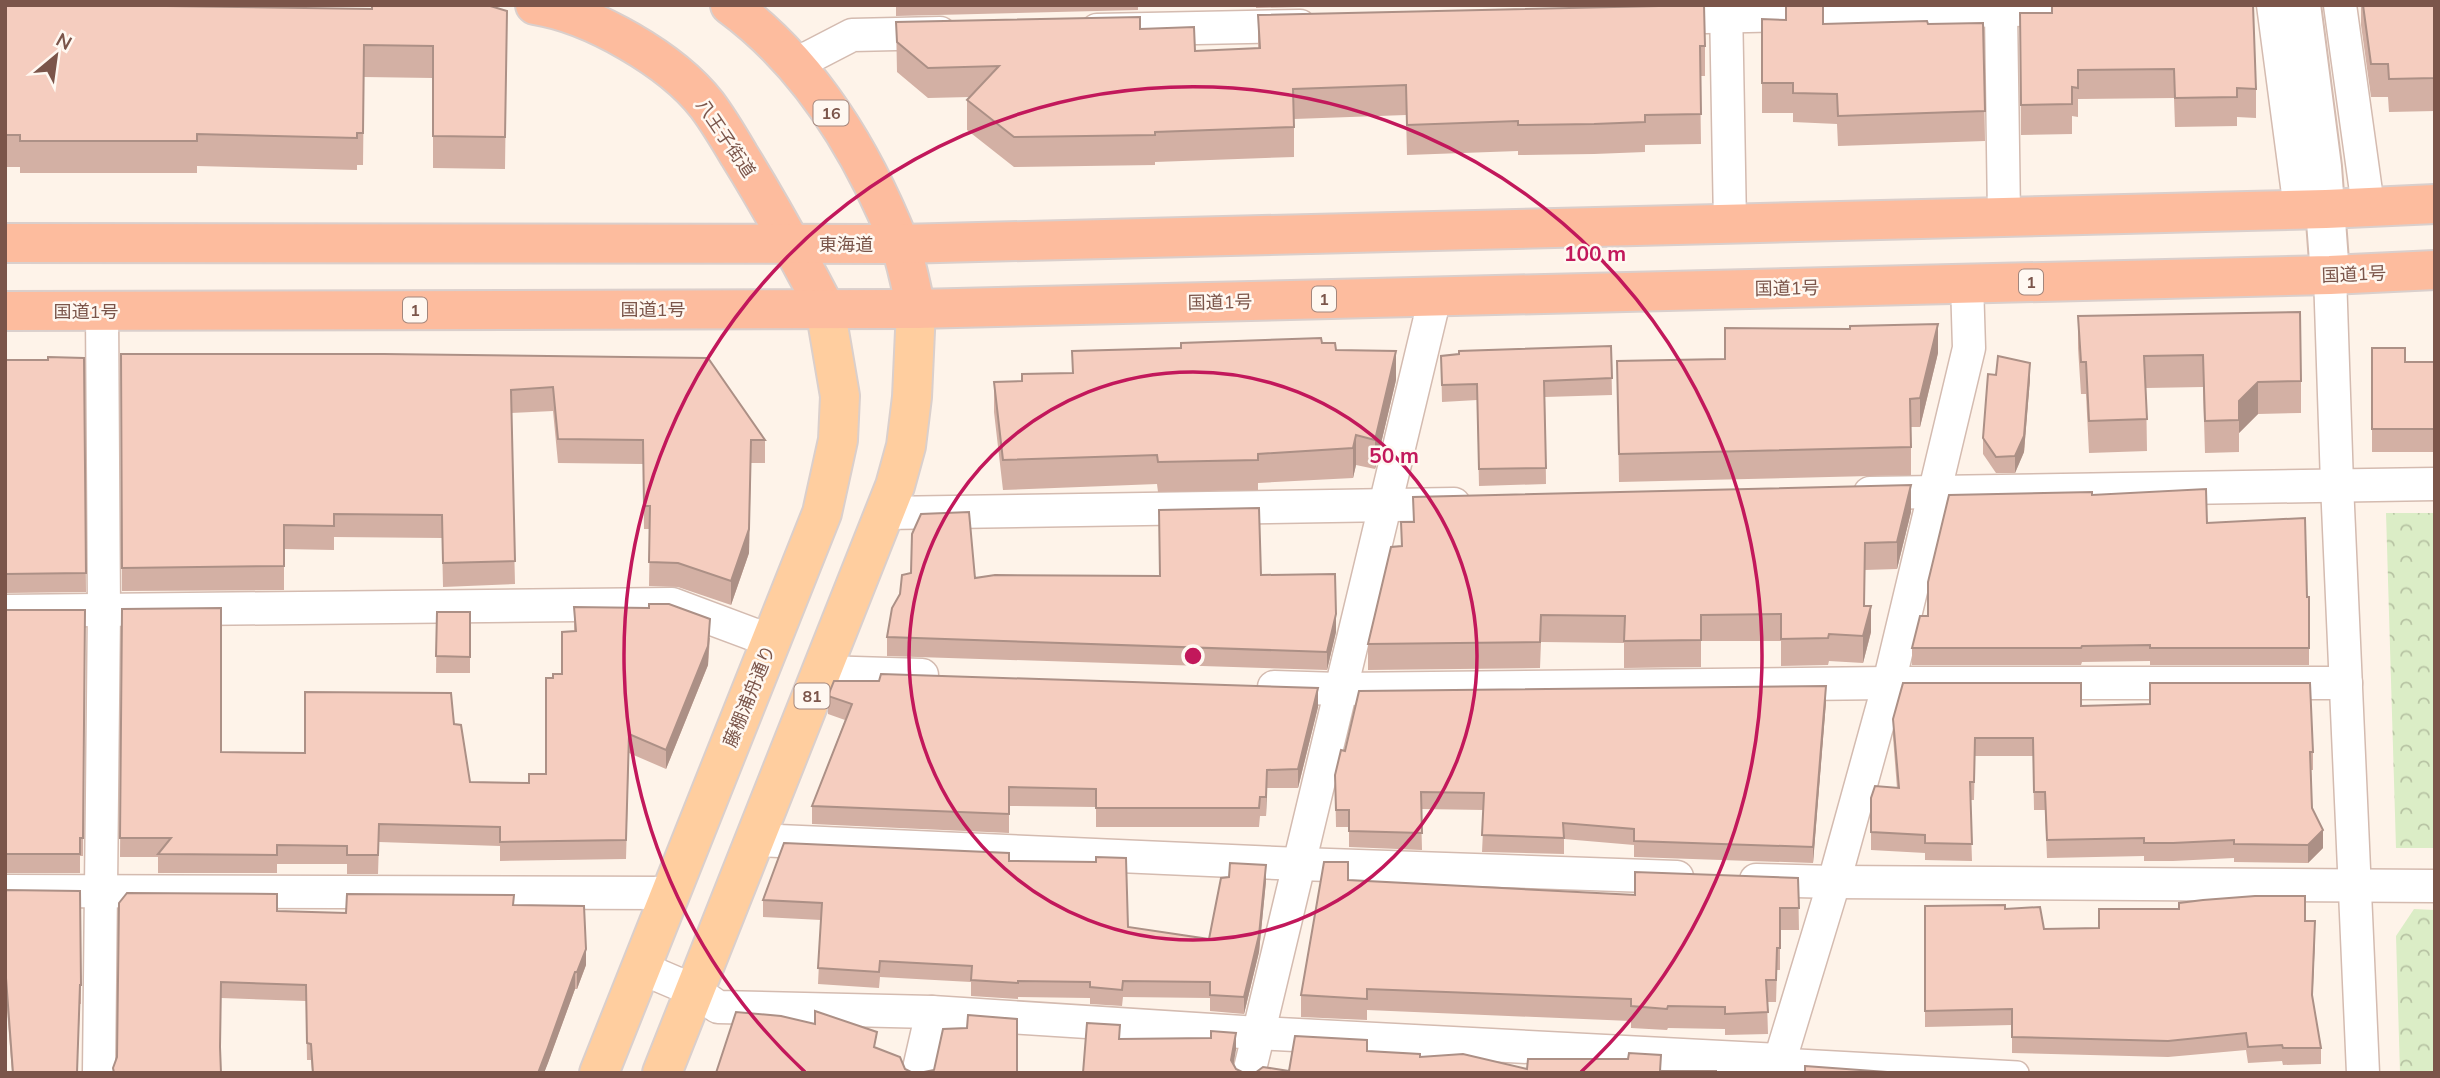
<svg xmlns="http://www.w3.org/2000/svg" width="2440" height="1078" viewBox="0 0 2440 1078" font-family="Mulish,'Noto Sans JP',sans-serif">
  <defs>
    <pattern id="forest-crowns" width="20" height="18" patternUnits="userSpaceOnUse" patternTransform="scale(1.75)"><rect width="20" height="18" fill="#dbedc6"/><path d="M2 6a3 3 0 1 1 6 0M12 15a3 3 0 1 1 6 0" fill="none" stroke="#b7c3a3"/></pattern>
  </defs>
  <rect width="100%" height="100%" fill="#fef3e9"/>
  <g fill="url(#forest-crowns)">
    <polygon points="2386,513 2435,513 2435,848 2396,848"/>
    <polygon points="2414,909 2435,910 2435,1073 2400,1073 2396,936"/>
  </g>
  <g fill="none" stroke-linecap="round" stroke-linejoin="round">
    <defs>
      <polyline id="pedestrian" points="1780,1060 2017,1073"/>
      <g id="minor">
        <polyline points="1726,5 1730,224"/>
        <polyline points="2273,5 2300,209"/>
        <polyline points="2340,5 2368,206"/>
        <polyline points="2001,11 2004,216"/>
        <polyline points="1663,18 2095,8"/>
        <polyline points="1097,30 1300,26"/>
        <polyline points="796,64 852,35 940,33"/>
        <polyline points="2330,275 2337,484 2363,1073"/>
        <polyline points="1870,493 2435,484"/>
        <polyline points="885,513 1454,504"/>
        <polyline points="5,611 672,604 771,641"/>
        <polyline points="822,672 922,675"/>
        <polyline points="1274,687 1339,689 1889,683 2346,683"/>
        <polyline points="755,840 1300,864 1677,877"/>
        <polyline points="1756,880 1834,882 2435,886"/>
        <polyline points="5,891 671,893"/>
        <polyline points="641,968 695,991 718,1007 932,1012 1258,1033 1780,1060"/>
        <polyline points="99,1073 104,610 102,311"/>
        <polyline points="918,1073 932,1012"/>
        <polyline points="1249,1073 1435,297"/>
        <polyline points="1772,1073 1780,1060 1834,882 1889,683 1969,348 1967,283"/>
      </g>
      <polyline id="tertiary" points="2301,5 2322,167 2330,275"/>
      <g id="primary">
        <polyline points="599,1073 822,513 838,440 840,396 825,308"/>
        <polyline points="662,1073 895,486 906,446 912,397 916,309"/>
      </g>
      <g id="trunk">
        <path d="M535,5C592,14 672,60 707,105C719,121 729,138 739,155C770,205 798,256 825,308"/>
        <path d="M730,5C809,63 863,152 899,242C907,263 911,287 916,309"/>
        <polyline points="5,243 900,244 2326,209 2435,204"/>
        <polyline points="5,311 916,309 2330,275 2435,270"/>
      </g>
    </defs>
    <use href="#pedestrian" stroke="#d4bbb0" stroke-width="26"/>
    <use href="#minor" stroke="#d4bbb0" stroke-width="35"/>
    <use href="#tertiary" stroke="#d4bbb0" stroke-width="42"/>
    <use href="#primary" stroke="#dacfcc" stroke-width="42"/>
    <use href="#trunk" stroke="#dacfcc" stroke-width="42"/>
    <use href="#pedestrian" stroke="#fff" stroke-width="23"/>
    <use href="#minor" stroke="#fff" stroke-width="32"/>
    <use href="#tertiary" stroke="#fff" stroke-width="38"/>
    <use href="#primary" stroke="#ffce9f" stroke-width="38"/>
    <use href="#trunk" stroke="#fdbc9e" stroke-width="38"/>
  </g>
  <g fill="#d3b0a4">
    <polygon points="5,5 507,11 505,169 433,168 433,78 364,77 363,165 357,165 357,170 197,166 197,173 20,173 20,167 5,167"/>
    <polygon points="896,5 1138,5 1138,10 896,16"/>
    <polygon points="1256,5 1376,5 1256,8"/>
    <polygon points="2361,5 2435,5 2435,111 2389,112 2388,97 2371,97 2361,25"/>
    <polygon points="2020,13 2256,89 2256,118 2237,117 2237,126 2175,127 2174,98 2078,99 2078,117 2072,116 2072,134 2021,135"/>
    <polygon points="1258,15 1705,46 1705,76 1700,76 1701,144 1645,145 1645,152 1594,154 1518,155 1518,151 1407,155 1406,115 1294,119 1294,157 1155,162 1155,165 1014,167 967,130 967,100 970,97 928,98 897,72 896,22 1140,29 1195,51 1258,48"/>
    <polygon points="1762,19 1823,24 1928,24 1983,23 1985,141 1838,146 1837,124 1793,122 1793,113 1762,113"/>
    <polygon points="2078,316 2301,381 2301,413 2258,414 2239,433 2239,452 2205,453 2203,387 2146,388 2147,451 2089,453 2086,394 2081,394 2078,348"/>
    <polygon points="1725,328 1938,353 1920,427 1911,427 1911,475 1619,482 1617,361 1725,359"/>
    <polygon points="1322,343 1396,380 1375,469 1356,465 1353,478 1258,483 1258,490 1158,492 1157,484 1003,490 994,412 994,382 1022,381 1072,373 1072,351"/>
    <polygon points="1611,346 1612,395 1545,397 1546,484 1479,486 1477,400 1442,402 1441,356"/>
    <polygon points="2372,348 2405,362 2435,362 2435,452 2372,452"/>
    <polygon points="121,354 708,358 765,440 765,463 751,463 749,553 731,605 678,587 649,586 650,529 644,529 643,464 558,463 553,411 511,413 515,584 443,587 442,538 334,537 334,550 284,549 284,590 122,591"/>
    <polygon points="84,358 86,592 5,593 5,360 48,360"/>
    <polygon points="2030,379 2024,452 2015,473 1996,473 1983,454 1983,438"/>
    <polygon points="2092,495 2207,523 2307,597 2309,597 2309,665 2150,665 2150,661 2082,662 2081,665 1912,665 1912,648 1928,616"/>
    <polygon points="1911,512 1897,569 1865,570 1865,606 1871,632 1863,663 1829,661 1828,665 1781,666 1781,641 1701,641 1701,667 1624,668 1624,643 1541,642 1540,668 1368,670 1368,644 1401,546 1401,522"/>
    <polygon points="911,573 975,578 1261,575 1336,632 1327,670 887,656 887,637"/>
    <polygon points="574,607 710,638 708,665 666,769 629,753 626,859 500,861 500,846 379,842 378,874 347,874 347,864 277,864 277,873 158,873 158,857 120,857 122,609 221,752 305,753 454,724 470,782 529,783 546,774 553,678 562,674 574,631"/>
    <polygon points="5,610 85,610 83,856 80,856 80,873 5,873"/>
    <polygon points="437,612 470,612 470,673 436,673"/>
    <polygon points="828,696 1318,707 1298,788 1267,788 1266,816 1260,816 1259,827 1096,827 1096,807 1009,806 1009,833 812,824 812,806 845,720 828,714"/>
    <polygon points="1826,702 1813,863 1634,857 1634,845 1564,839 1564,854 1482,852 1484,810 1421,809 1422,850 1349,847 1349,827 1336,827 1335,775 1345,751"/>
    <polygon points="2081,706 2313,752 2313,770 2311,770 2312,808 2323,848 2308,863 2234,862 2234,858 2173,861 2144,861 2144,856 2047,858 2045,810 2034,810 2033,756 1975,756 1974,800 1970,800 1972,861 1925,860 1925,853 1871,850 1871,798 1897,788 1893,737 1893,719"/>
    <polygon points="1009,861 1128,927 1209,939 1266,881 1259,952 1244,1014 1210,1011 1210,998 1123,997 1122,1006 1090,1004 1090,998 1018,997 1018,999 971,996 971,982 880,977 879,988 818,984 821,920 763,917 763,900"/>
    <polygon points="1798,878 1799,930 1780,930 1780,970 1777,970 1776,1002 1767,1002 1768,1034 1725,1035 1725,1029 1668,1028 1667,1030 1631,1028 1631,1021 1367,1010 1367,1020 1301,1017 1301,995 1348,880 1635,895"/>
    <polygon points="5,890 80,891 81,1004 80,1004 77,1073 12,1073 6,997 5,997"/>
    <polygon points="514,905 586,965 577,989 575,989 544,1073 312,1073 311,1060 307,1060 306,1001 221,998 220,1052 221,1073 113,1073 113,1068 277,911 346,913"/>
    <polygon points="1925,906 2005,909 2044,929 2099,928 2179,909 2305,921 2315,937 2312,999 2321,1048 2321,1064 2283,1065 2282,1061 2248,1063 2246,1050 2168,1057 2012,1053 2012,1025 1925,1027"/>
  </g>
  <g fill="#ac9086">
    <polygon points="1938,324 1938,353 1920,427 1920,398"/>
    <polygon points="1396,351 1396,380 1375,469 1375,440"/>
    <polygon points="2030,363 2030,379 2024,452 2015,473 2015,456"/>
    <polygon points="2258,382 2258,414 2239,433 2239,401"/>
    <polygon points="1356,435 1356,465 1353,478 1353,448"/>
    <polygon points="751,440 749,553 731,605 731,581"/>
    <polygon points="1911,485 1911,512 1897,569 1897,542"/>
    <polygon points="1871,606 1871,632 1863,663 1863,636"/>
    <polygon points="1336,614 1336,632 1327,670 1327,652"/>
    <polygon points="710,619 708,665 666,769 666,750"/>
    <polygon points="1826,686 1826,702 1813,863 1813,847"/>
    <polygon points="1318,688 1318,707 1298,788 1298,769"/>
    <polygon points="1267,770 1267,788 1266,816 1266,797"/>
    <polygon points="2323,830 2323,848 2308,863 2308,845"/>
    <polygon points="1266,865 1266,881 1259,952 1244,1014 1244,997"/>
    <polygon points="2315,921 2315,937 2312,1012 2312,995"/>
    <polygon points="586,949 586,965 577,989 577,972"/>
    <polygon points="575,972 575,989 548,1063 544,1073 538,1073"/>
    <polygon points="1236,1033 1236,1050 1232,1073 1231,1060"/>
  </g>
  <g fill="#f5cdbf" stroke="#ac9086" stroke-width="2">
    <polygon points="5,5 94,5 372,9 372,5 487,5 507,11 505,137 433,136 433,46 364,45 363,133 357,133 357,138 197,134 197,141 20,141 20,135 5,135"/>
    <polygon points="1704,5 1705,46 1700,46 1701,114 1645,115 1645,122 1594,124 1518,125 1518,121 1407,125 1406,85 1293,89 1294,127 1155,132 1155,135 1014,137 967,100 999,66 928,68 897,42 896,22 1140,17 1140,29 1194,27 1195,51 1260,48 1258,15"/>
    <polygon points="1823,5 1823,24 1927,21 1928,24 1983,23 1985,111 1838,116 1837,94 1793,93 1793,83 1762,83 1762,19 1786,20 1786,6"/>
    <polygon points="2052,5 2253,5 2256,89 2237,88 2237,97 2175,98 2174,69 2078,70 2078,88 2072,87 2072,104 2021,105 2020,13 2052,13"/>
    <polygon points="2363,5 2435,5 2435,78 2389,79 2388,64 2371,64"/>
    <polygon points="2300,312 2301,381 2258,382 2239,401 2239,420 2205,421 2203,355 2144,356 2147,419 2089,421 2086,362 2081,362 2078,316"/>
    <polygon points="1938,324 1920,398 1910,399 1911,447 1619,454 1617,361 1725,359 1725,328 1850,329 1850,326"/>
    <polygon points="1321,338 1322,343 1335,343 1336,350 1396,351 1375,440 1356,435 1353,448 1258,454 1258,460 1158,462 1157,455 1003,460 994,382 1022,381 1022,374 1073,373 1072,351 1181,348 1181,343"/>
    <polygon points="1611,346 1612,378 1544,381 1546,468 1479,469 1477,384 1442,385 1441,356 1459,354 1459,351"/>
    <polygon points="2372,348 2405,348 2405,362 2435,362 2435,429 2372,429"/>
    <polygon points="121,354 384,354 708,358 765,440 751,440 749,529 731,581 678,563 649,562 650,506 644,506 643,440 558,439 553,387 511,390 515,561 443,563 442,515 334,514 334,526 284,525 284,566 122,568"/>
    <polygon points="1998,356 2030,363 2024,436 2015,456 1996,457 1983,438 1988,374 1996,375"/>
    <polygon points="48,357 84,358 86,573 5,574 5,360 48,360"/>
    <polygon points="1911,485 1897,542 1865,543 1864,606 1871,606 1863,636 1829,634 1828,638 1781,639 1781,614 1701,615 1701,640 1624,641 1625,616 1541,615 1540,642 1368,644 1391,547 1402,546 1401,522 1414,522 1413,497"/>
    <polygon points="2206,489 2207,523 2305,518 2307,597 2309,597 2309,648 2150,648 2150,645 2082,646 2081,648 1912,648 1920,616 1928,616 1928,582 1949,495 2092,492 2092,495"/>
    <polygon points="1259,508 1261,575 1335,574 1336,614 1327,652 887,637 892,608 900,594 902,575 911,573 912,534 921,514 969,512 975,578 995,575 1160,576 1159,510"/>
    <polygon points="649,604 669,604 710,619 708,646 666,750 629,734 626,840 500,842 500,827 379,824 378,855 347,855 347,846 277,845 277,855 158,854 171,838 120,838 122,609 221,608 221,752 305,753 305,692 451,693 454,724 461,725 470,782 529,783 529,774 546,774 546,678 553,678 553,674 562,674 562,632 576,631 574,607 649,608"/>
    <polygon points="5,610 85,610 83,838 80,838 80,854 5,854"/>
    <polygon points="437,612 470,612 470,657 436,656"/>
    <polygon points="881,674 1318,688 1298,769 1267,770 1266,797 1260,797 1259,808 1096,808 1096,789 1009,787 1009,814 812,806 852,704 828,696 834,681 879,681"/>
    <polygon points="1903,683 2081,683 2081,706 2150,704 2150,683 2310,683 2313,752 2310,752 2312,808 2323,830 2308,845 2234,844 2234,840 2173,843 2144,843 2144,838 2047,840 2045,792 2034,792 2033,738 1975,738 1974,782 1970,782 1972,844 1925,843 1925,835 1871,832 1871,798 1875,786 1899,788 1893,719"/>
    <polygon points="1826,686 1813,847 1634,841 1634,829 1563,823 1564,838 1482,835 1484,793 1421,792 1422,833 1349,831 1349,810 1336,810 1335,775 1341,750 1345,751 1359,691"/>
    <polygon points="784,843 1009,853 1009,861 1096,862 1096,857 1126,858 1128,927 1209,939 1221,878 1229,877 1230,863 1266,865 1259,935 1244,997 1210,995 1210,982 1123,981 1122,990 1090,987 1090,982 1018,981 1018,983 971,980 972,966 880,961 879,972 818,968 822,903 763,900"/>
    <polygon points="1324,862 1348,862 1348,880 1635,895 1635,872 1798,878 1799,908 1780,908 1780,948 1777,948 1776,980 1766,980 1768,1012 1725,1014 1725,1007 1668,1006 1667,1009 1631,1006 1631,999 1367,989 1367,999 1301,995"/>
    <polygon points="5,890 80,891 81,985 80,985 77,1073 13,1073 6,978 5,978"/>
    <polygon points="127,893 277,894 277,911 346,913 347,894 514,895 513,905 584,906 586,949 577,972 575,972 548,1047 538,1073 313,1073 311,1044 307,1043 306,985 221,982 220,1047 221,1073 114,1073 113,1068 117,1057 119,903"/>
    <polygon points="2255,896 2305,896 2305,921 2315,921 2312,995 2321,1048 2283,1048 2282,1045 2248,1047 2246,1033 2168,1041 2012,1037 2012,1009 1925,1011 1925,906 2005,905 2005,909 2040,907 2044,929 2099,928 2099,909 2179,909 2179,903 2203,900"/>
    <polygon points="815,1011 877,1032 874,1047 900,1057 905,1069 913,1073 716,1073 736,1012 781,1016 815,1024"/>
    <polygon points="968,1015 1017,1019 1017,1073 919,1073 934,1070 943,1029 967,1028"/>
    <polygon points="1087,1023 1120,1025 1119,1039 1211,1038 1211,1031 1236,1033 1231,1060 1236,1069 1244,1073 1083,1073"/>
    <polygon points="1295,1036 1367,1040 1367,1051 1420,1054 1420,1057 1463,1054 1527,1069 1528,1059 1628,1059 1629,1053 1661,1055 1660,1071 1716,1071 1716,1073 1255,1073 1263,1067 1289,1071"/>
    <polygon points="1805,1066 1901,1073 1805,1073"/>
  </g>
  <g fill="none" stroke="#c2185b" stroke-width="3.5">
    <circle cx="1193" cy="656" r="284"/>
    <path d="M805 1072A569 569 0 1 1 1581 1072"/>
  </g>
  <g text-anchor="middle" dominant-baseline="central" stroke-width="5" stroke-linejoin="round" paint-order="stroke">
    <g fill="#fff8f1" stroke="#a3867c" stroke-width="2">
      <rect x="813.5" y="100.5" width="35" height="25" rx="5"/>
      <rect x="2019" y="269.5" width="24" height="25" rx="5"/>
      <rect x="1312" y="286.5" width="24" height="25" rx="5"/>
      <rect x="403" y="297.5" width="24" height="25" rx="5"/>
      <rect x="794.5" y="683.5" width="35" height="25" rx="5"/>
    </g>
    <g font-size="16" font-weight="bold" fill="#7b554a">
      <text x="831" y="113">16</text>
      <text x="2031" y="282">1</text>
      <text x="1324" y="299">1</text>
      <text x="415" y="310">1</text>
      <text x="812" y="696">81</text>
    </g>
    <g font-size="18" fill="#7b554a" stroke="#fff8f1">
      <text transform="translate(726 138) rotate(56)">八王子街道</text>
      <text x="846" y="244">東海道</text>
      <text transform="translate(2354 274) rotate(-2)">国道1号</text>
      <text transform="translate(1787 288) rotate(-1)">国道1号</text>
      <text transform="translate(1220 302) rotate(-1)">国道1号</text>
      <text x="653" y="309">国道1号</text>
      <text x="86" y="311">国道1号</text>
      <text transform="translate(749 696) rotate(-68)">藤棚浦舟通り</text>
    </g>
  </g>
  <circle cx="1193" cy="656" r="10" fill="#c2185b" stroke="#fff8f1" stroke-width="3.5"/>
  <g font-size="21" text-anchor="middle" font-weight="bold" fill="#c2185b" stroke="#fff8f1" stroke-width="5" stroke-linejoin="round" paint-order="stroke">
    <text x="1595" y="261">100 m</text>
    <text x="1394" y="463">50 m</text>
  </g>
  <rect width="2440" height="1078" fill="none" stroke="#7b554a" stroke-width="14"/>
  <g transform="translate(56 56) rotate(29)" stroke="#fff8f1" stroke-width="5" paint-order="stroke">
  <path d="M0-5L12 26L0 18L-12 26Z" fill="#7b554a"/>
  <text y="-10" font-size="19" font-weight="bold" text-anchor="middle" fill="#7b554a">N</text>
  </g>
</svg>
